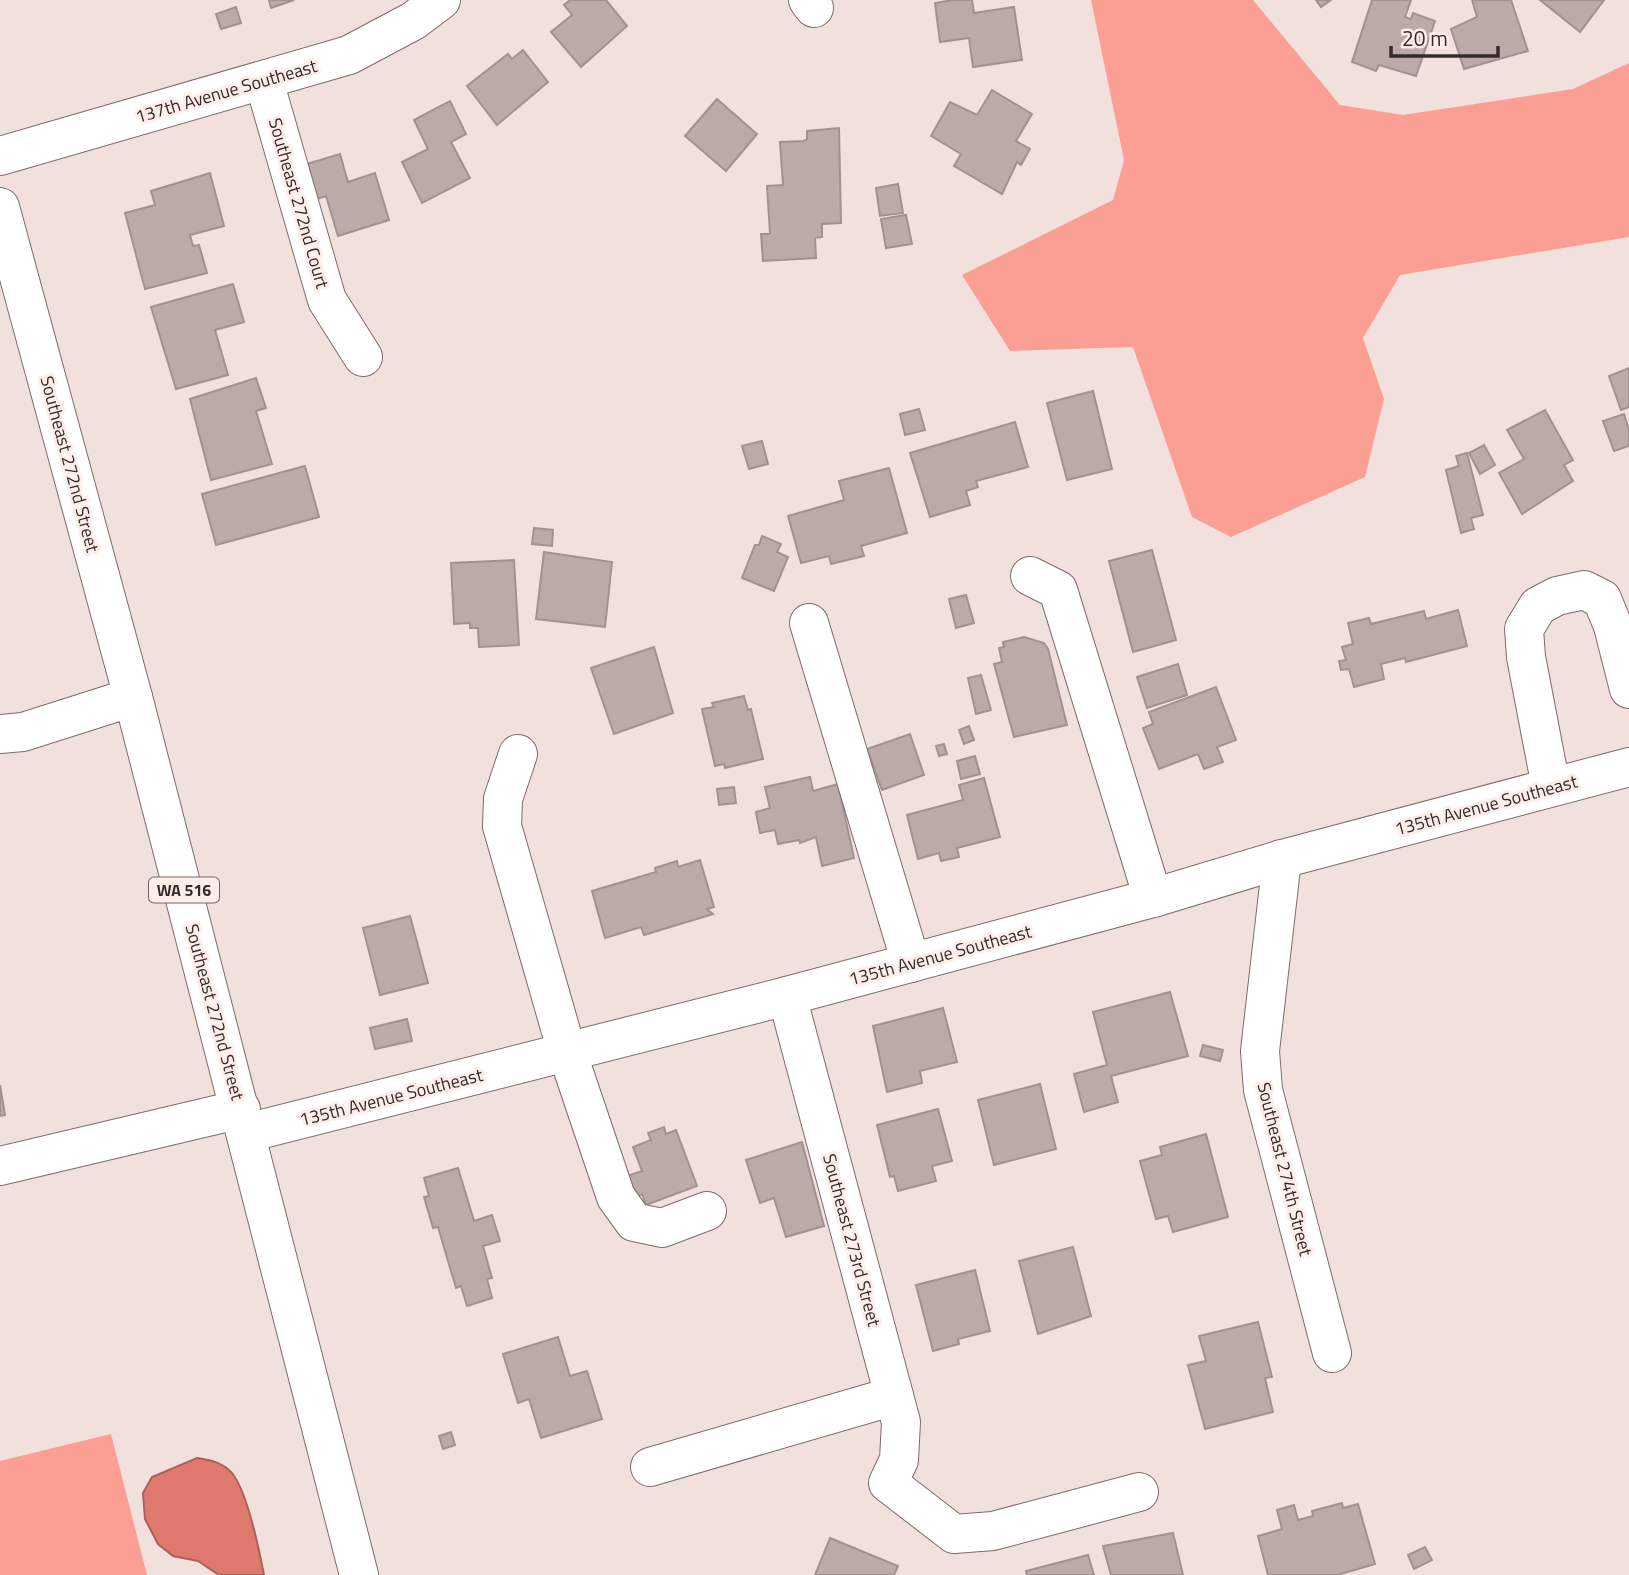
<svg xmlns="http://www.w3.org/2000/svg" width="1629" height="1575" viewBox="0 0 1629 1575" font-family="'Titillium Web',sans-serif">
  <rect width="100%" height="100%" fill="#f2e0dd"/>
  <g fill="#fb9f94">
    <polygon points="1091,0 1253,0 1340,105 1403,115 1573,89 1629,63 1629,237 1400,275 1363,338 1384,399 1365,477 1231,537 1192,517 1133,347 1010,351 962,275 1113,200 1124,160"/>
    <polygon points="111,1434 147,1575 0,1575 0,1461"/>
  </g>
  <path fill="#df786d" stroke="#ab6159" stroke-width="2" d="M197,1458C210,1460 222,1462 232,1473C248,1493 259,1549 264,1575H219L198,1561L173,1556L158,1544L145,1519L143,1493L152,1477Z"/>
  <g fill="#bbaaa7" stroke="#a2918f" stroke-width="2">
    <polygon points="269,0 294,0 271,8"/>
    <polygon points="570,0 606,0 627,26 581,67 551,32 572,15 564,5"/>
    <polygon points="953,0 972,0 974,13 1014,7 1022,60 973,67 969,38 940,42 935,3"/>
    <polygon points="1316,0 1331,0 1321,7"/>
    <polygon points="1372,0 1411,0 1405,17 1411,19 1413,13 1435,21 1416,76 1379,65 1376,71 1352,62"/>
    <polygon points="1472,0 1511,0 1528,51 1464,69 1451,29 1477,17"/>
    <polygon points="1540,0 1604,0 1580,32"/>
    <polygon points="236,7 241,23 221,29 216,14"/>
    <polygon points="523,50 548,82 497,125 467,86 508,54 512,59"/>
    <polygon points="992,90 1032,114 1016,141 1030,149 1021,165 1017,162 1002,194 954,166 961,154 931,136 950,102 977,115"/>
    <polygon points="717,99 757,134 726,171 685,136"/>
    <polygon points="450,101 466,134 451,142 470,178 422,203 402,162 428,149 414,120"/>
    <polygon points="839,128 841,223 822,224 822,237 815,238 816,258 763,261 761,234 770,234 767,186 783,185 780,142 804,141 807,139 807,131"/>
    <polygon points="340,154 348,182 375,173 389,220 338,236 326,196 308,202 297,167"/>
    <polygon points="210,173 224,226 190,235 193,246 199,245 207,273 145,289 125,213 155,205 151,191"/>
    <polygon points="898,184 903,213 880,216 876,188"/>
    <polygon points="906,215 912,244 886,248 881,219"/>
    <polygon points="233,284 244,322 215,330 228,375 176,389 151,307"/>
    <polygon points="1629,368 1629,407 1621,410 1609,376"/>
    <polygon points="256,378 266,408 256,411 272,464 211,480 190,399"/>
    <polygon points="1093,391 1112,469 1067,480 1047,403"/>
    <polygon points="919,409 925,430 905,435 900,414"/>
    <polygon points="1545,410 1573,460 1564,465 1573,481 1522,514 1499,473 1524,459 1507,430"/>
    <polygon points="1624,414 1629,430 1629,446 1614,451 1603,421"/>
    <polygon points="1015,422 1028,467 976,481 978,487 966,491 970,505 930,517 910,453"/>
    <polygon points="762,441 768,464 749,469 742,446"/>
    <polygon points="1484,445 1495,465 1480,474 1469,453"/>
    <polygon points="1467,453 1483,515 1471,518 1474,529 1461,533 1446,470 1459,466 1456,456"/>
    <polygon points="305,466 319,517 216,545 202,494"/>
    <polygon points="889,468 907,533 861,546 864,556 831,564 829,556 801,563 788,516 844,500 839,481"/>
    <polygon points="534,528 553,530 552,546 532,544"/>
    <polygon points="762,536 781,544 777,552 788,557 774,591 742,578 755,545 759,545"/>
    <polygon points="1152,550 1176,640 1133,652 1109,561"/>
    <polygon points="544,552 612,562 605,627 536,619"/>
    <polygon points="514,560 519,645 479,647 478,628 470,628 470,623 454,624 451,563"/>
    <polygon points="966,595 974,623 956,628 949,599"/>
    <polygon points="1458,610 1467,646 1406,662 1405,658 1381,664 1384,679 1354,687 1349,669 1341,670 1339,661 1346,660 1342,647 1353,644 1348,623 1369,618 1371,624 1424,611 1426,619"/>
    <polygon points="1024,637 1044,643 1048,649 1067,725 1014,737 994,664 1002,662 999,648 1004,647 1003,642"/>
    <polygon points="654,647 673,713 614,734 591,668"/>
    <polygon points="1178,664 1187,695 1147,708 1137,677"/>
    <polygon points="981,675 991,710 976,714 968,678"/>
    <polygon points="1216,687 1236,740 1217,747 1223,762 1204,769 1198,754 1159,769 1143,728 1153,724 1149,712"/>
    <polygon points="744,696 748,710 751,709 763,759 725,768 724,764 715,766 702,709 714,707 712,703"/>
    <polygon points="969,726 974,740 964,744 959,730"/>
    <polygon points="910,734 924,775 882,790 867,749"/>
    <polygon points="944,744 947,754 939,756 936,746"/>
    <polygon points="975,756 980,774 961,779 957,761"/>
    <polygon points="810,777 813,791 838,784 854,858 822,866 816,837 800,843 799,840 778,844 775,830 760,833 756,812 770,808 765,787"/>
    <polygon points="984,778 1000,837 957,848 959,857 941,861 939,853 918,859 907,815 963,800 959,785"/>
    <polygon points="734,787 736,803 719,805 717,789"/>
    <polygon points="700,860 714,907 707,909 713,914 644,935 641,927 605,938 592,891 656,872 655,868 677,861 678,867"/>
    <polygon points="410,916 428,983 380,995 363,928"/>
    <polygon points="1170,992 1188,1056 1111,1076 1118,1102 1084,1112 1074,1074 1107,1065 1093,1012"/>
    <polygon points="943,1008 957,1062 920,1071 922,1083 887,1092 873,1026"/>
    <polygon points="407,1019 412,1041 375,1049 370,1028"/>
    <polygon points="1203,1045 1223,1050 1220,1061 1200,1056"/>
    <polygon points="1040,1084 1056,1149 994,1165 978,1100"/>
    <polygon points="0,1085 5,1115 0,1116"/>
    <polygon points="938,1109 952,1161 932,1166 936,1181 898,1191 894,1176 890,1177 877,1125"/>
    <polygon points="664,1127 666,1134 676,1130 697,1186 646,1205 642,1194 635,1197 627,1176 642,1171 633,1147 651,1140 648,1133"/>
    <polygon points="1206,1134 1228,1217 1173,1232 1168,1216 1156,1219 1140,1161 1162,1155 1160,1147"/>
    <polygon points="802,1142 824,1226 786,1237 774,1198 760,1203 746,1160"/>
    <polygon points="458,1168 474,1221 492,1215 500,1241 483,1246 492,1278 487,1279 492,1298 467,1306 461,1286 456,1288 438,1227 433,1228 424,1197 429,1196 424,1178"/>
    <polygon points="1073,1247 1091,1316 1038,1334 1019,1261"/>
    <polygon points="975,1270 990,1331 958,1339 959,1344 933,1351 916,1285"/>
    <polygon points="1258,1322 1272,1377 1265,1378 1273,1412 1205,1429 1188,1365 1206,1361 1199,1336"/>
    <polygon points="558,1337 570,1376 587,1371 602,1419 541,1438 529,1399 518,1403 503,1354"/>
    <polygon points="451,1432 455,1445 443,1449 439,1436"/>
    <polygon points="1342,1503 1343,1508 1358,1504 1375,1564 1337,1575 1268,1575 1258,1536 1282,1529 1277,1510 1294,1505 1298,1520 1313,1516 1312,1511"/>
    <polygon points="1173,1533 1183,1575 1111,1575 1103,1546"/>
    <polygon points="830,1538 898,1566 894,1575 815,1575"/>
    <polygon points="1425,1547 1432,1560 1414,1569 1408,1555"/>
    <polygon points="1088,1555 1094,1575 1027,1575 1026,1571"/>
  </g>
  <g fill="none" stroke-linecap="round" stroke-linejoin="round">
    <defs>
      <g id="minor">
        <polyline points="808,0 814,8"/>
        <polyline points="264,81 327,300 363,357"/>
        <polyline points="0,156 349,55 413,21 441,0"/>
        <polyline points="1030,576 1058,590 1153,898"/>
        <polyline points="809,623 911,963"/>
        <polyline points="0,734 23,732 133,697"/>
        <polyline points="518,754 503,799 502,826 567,1052 616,1197 634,1222 662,1228 707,1211"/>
        <polyline points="1551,787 1526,657 1524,629 1538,606 1557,596 1584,590 1602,599 1613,626 1629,689"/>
        <polyline points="1282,859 1260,1051 1263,1090 1332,1353"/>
        <polyline points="787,996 901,1422 899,1460 888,1483 954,1534 993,1531 1139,1492"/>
        <polyline points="247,1133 787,996 1153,898 1282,859 1629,767"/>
        <polyline points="0,1166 241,1109"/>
        <polyline points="650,1467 894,1396"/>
      </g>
      <polyline id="major" points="0,207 133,697 359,1575"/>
    </defs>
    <use href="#minor" stroke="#7c6c6a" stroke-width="40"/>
    <use href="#major" stroke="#7c6c6a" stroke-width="40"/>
    <use href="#minor" stroke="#fff" stroke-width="38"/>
    <use href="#major" stroke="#fff" stroke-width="38"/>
  </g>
  <g text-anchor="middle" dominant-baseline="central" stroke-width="6" stroke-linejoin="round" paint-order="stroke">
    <rect fill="#ffedea" stroke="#706664" stroke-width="2" x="149" y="877.5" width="70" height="25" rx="5"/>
    <g font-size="16" font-weight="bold" fill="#332c2b">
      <text x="184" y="890">WA 516</text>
    </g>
    <g font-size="18" fill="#332c2b" stroke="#ffedea">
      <text transform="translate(226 91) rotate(-16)">137th Avenue Southeast</text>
      <text transform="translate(299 203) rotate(74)">Southeast 272nd Court</text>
      <text transform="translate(70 464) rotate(75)">Southeast 272nd Street</text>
      <text transform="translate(1486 805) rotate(-15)">135th Avenue Southeast</text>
      <text transform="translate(940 955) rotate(-15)">135th Avenue Southeast</text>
      <text transform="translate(215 1012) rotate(75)">Southeast 272nd Street</text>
      <text transform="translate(391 1097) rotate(-14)">135th Avenue Southeast</text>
      <text transform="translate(1285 1169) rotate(76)">Southeast 274th Street</text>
      <text transform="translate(852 1240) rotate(75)">Southeast 273rd Street</text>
    </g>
  </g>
  <path d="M1391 46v10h107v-10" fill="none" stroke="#332c2b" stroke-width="3.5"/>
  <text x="1402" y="46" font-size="21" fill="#332c2b" stroke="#ffedea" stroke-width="5" paint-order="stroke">20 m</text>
</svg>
